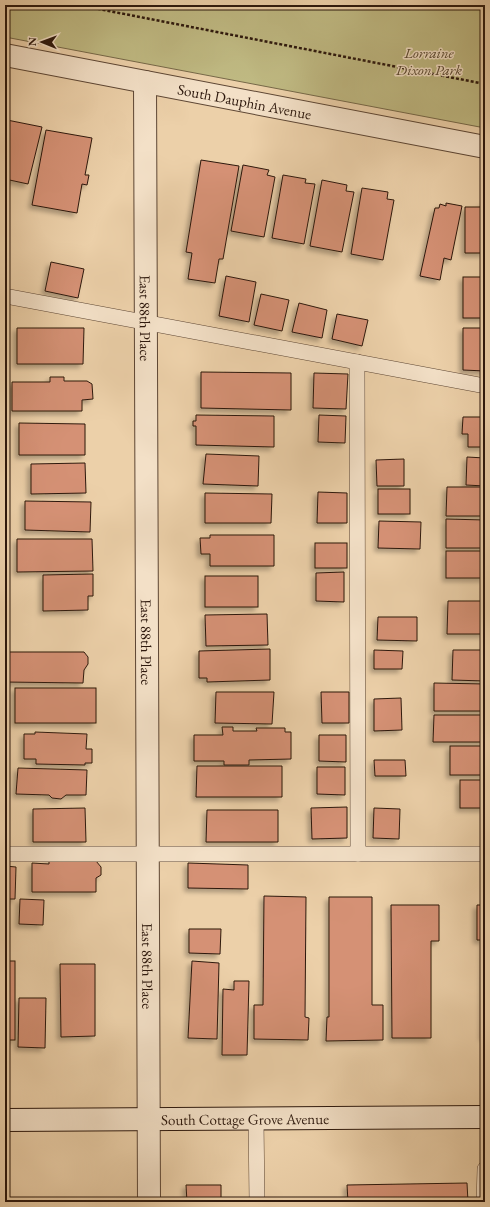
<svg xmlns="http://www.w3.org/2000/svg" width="490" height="1207" viewBox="0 0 490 1207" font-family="'EB Garamond',serif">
  <defs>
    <filter id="shadow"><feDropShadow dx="-3.5" dy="3.5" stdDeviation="2" flood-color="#0004"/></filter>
  </defs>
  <rect width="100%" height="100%" fill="#ecd0a9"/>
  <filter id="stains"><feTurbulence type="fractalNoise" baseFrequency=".005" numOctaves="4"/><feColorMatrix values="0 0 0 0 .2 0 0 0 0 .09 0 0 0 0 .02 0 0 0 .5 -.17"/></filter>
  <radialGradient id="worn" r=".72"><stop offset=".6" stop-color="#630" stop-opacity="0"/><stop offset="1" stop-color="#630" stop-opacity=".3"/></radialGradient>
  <polygon fill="#bfb982" stroke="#766848" points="5,5 485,5 485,128 5,37"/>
  <g fill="#d59175" stroke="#2d180d" filter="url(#shadow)">
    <polygon points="7,120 42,127 28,184 5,179 5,129"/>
    <polygon points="46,130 92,138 85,175 89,175 87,185 82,184 77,213 32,205"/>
    <polygon points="201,160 239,166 223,259 219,259 215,283 188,279 192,253 186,252"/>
    <polygon points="243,165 269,170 267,175 275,177 264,237 231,231"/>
    <polygon points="283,175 306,179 305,183 315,184 304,244 272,238"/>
    <polygon points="322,180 347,185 346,191 354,192 342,252 310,246"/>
    <polygon points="362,188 388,192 387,199 394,200 383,260 351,254"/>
    <polygon points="484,202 485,253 465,253 465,207 480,207"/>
    <polygon points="446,203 462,206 451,260 444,258 440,280 420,276 435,208 439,208 440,204 446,206"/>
    <polygon points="51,262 84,269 78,298 45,291"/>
    <polygon points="226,276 256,282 249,322 219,316"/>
    <rect x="463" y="277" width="22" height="41"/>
    <polygon points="261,294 289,300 282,331 254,325"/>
    <polygon points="299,303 327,310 322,338 292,332"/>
    <polygon points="337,314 368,320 362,346 332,339"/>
    <polygon points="17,328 84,328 83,364 17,364"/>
    <polygon points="463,328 485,328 485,371 463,370"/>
    <polygon points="201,372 291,373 291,410 201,408"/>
    <polygon points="314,373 348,374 346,409 313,408"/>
    <polygon points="50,377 64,377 64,381 87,381 92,384 93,399 82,400 82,411 12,411 12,382 50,382"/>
    <polygon points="196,415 274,416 274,447 196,445 196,426 193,426 193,421 196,421"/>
    <polygon points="319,415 346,416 345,443 318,442"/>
    <polygon points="463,417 485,417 485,447 468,447 468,434 462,434"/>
    <polygon points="19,423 85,424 85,455 19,455"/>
    <polygon points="206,454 259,456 258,486 203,484"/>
    <polygon points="467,457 485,458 485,486 466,485"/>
    <polygon points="404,459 404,486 377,486 376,460"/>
    <polygon points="85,463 86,493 31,494 31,464"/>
    <polygon points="447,487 485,487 485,516 446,516"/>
    <rect x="378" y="489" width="32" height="25"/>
    <polygon points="318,492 347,493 347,523 317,523"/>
    <polygon points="205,493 272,494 271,523 205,523"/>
    <polygon points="25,501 91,502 90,532 25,530"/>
    <polygon points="446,519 485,520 485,548 446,548"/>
    <polygon points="379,521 421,522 420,549 378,548"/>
    <polygon points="210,535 274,535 274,566 210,566 210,554 201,554 200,538 210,538"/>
    <polygon points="17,539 92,539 93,571 17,572"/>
    <rect x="315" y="543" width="32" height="25"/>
    <rect x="446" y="551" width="39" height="27"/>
    <polygon points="344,572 344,602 316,601 316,573"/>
    <polygon points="93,574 93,596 88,596 88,610 43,611 43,575"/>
    <rect x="205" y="576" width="53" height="31"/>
    <polygon points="448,601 485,601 485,634 447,634"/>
    <polygon points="267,614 268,645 206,646 205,615"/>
    <polygon points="378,617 417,617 417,641 377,640"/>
    <polygon points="270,649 270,680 207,682 207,678 199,678 199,651"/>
    <polygon points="374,650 403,651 402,669 374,669"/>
    <polygon points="453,650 485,650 485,681 452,680"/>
    <polygon points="5,652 84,652 88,657 88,664 84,670 83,683 5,682"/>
    <polygon points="434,683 485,684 485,711 434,711"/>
    <rect x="15" y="688" width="81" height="35"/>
    <polygon points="216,692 274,692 272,724 215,723"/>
    <polygon points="321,692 349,692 349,723 322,723"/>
    <polygon points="401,698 402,730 374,731 374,699"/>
    <polygon points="434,715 485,715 485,742 433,742"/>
    <polygon points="222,727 233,727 233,731 257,731 256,728 285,728 285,732 291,732 291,759 249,760 249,765 224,765 224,761 194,761 194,735 223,735"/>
    <polygon points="35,732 87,734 86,749 92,749 92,763 85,763 85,765 36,764 36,759 24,759 24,734 35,734"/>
    <polygon points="319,735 346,735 346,762 319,761"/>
    <rect x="450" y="746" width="35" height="29"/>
    <polygon points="374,760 405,760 406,776 375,776"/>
    <polygon points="197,766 282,766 282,797 196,797"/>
    <polygon points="317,767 345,767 345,795 317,794"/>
    <polygon points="18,768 87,770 86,795 66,795 61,799 52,798 49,795 16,794"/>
    <rect x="460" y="780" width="25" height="28"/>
    <polygon points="347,807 347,838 312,839 311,808"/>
    <polygon points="85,808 86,842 33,842 33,809"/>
    <polygon points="374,808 400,809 399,839 373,838"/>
    <polygon points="207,810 278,810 278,842 206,842"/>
    <polygon points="49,860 96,861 101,867 101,875 96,878 96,892 32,892 32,863 49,864"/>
    <polygon points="188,863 248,865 248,889 188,888"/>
    <polygon points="5,866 16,867 15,899 5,899"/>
    <polygon points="264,896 306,897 305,1017 309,1018 308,1040 254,1039 254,1005 263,1005"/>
    <polygon points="329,897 372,897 372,1005 383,1005 383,1040 326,1041 327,1017 329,1017"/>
    <polygon points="20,899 44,900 43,925 19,924"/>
    <polygon points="391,905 439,905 439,941 431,941 431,1038 392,1038"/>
    <polygon points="477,905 485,905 485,1037 483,1037 484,940 477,940"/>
    <polygon points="189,929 221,929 220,954 189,953"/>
    <rect x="5" y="961" width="10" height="79"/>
    <polygon points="192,961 219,963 217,1039 188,1038"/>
    <polygon points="60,964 95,964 95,1036 61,1037"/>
    <polygon points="234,981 249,981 247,1055 222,1055 223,989 234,990"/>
    <polygon points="19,998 46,998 45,1048 18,1047"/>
    <polygon points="467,1183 468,1202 348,1202 347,1185"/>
    <polygon points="186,1185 221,1185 221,1202 187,1202"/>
  </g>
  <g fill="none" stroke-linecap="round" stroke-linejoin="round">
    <defs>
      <g id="lane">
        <polyline points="5,296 485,386"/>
        <polyline points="357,362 358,854"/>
        <polyline points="5,854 485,854"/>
        <polyline points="256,1119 257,1202"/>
        <polyline points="484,1202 485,1169"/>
      </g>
      <g id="street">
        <path id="s1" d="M5,55L485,147"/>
        <path id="s2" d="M145,82L149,1202"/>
      </g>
      <g id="secondary">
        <path id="s3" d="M5,1120L485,1117"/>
      </g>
    </defs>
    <use href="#lane" stroke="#5d4634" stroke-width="16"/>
    <use href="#street" stroke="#5d4634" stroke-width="24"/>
    <use href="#secondary" stroke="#2d180d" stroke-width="24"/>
    <polyline stroke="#2d180d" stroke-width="2.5" stroke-dasharray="3 2" stroke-linecap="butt" points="78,5 485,84"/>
    <use href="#lane" stroke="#f3e0c7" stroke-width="15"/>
    <use href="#street" stroke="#f3e0c7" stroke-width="22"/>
    <use href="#secondary" stroke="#f3e0c7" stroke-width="22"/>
  </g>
  <g text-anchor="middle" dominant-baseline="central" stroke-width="3" stroke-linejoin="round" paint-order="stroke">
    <g font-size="15" font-style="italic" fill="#594830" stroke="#f3e0c7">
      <text x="429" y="52">Lorraine<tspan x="429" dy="17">Dixon Park</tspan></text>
    </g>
    <g font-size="15" fill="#2d180d" stroke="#f3e0c7">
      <text stroke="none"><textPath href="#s1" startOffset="244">South Dauphin Avenue</textPath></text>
      <text stroke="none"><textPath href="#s2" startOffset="236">East 88th Place</textPath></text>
      <text stroke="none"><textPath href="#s2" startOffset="560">East 88th Place</textPath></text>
      <text stroke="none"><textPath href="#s2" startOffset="884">East 88th Place</textPath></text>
      <text stroke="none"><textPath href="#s3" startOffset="240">South Cottage Grove Avenue</textPath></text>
    </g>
  </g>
  <rect width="490" height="1207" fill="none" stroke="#ecd0a9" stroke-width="20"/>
  <rect x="6" y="6" width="478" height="1195" fill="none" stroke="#2d180d" stroke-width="2"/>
  <rect x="10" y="10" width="470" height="1187" fill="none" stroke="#2d180d"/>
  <g transform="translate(42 42) rotate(271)" stroke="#f3e0c7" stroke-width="3" paint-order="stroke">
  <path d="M0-3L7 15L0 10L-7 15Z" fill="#2d180d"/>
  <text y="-6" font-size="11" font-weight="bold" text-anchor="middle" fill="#2d180d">N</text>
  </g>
  <rect width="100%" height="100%" filter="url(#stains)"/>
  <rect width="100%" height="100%" fill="url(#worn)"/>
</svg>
